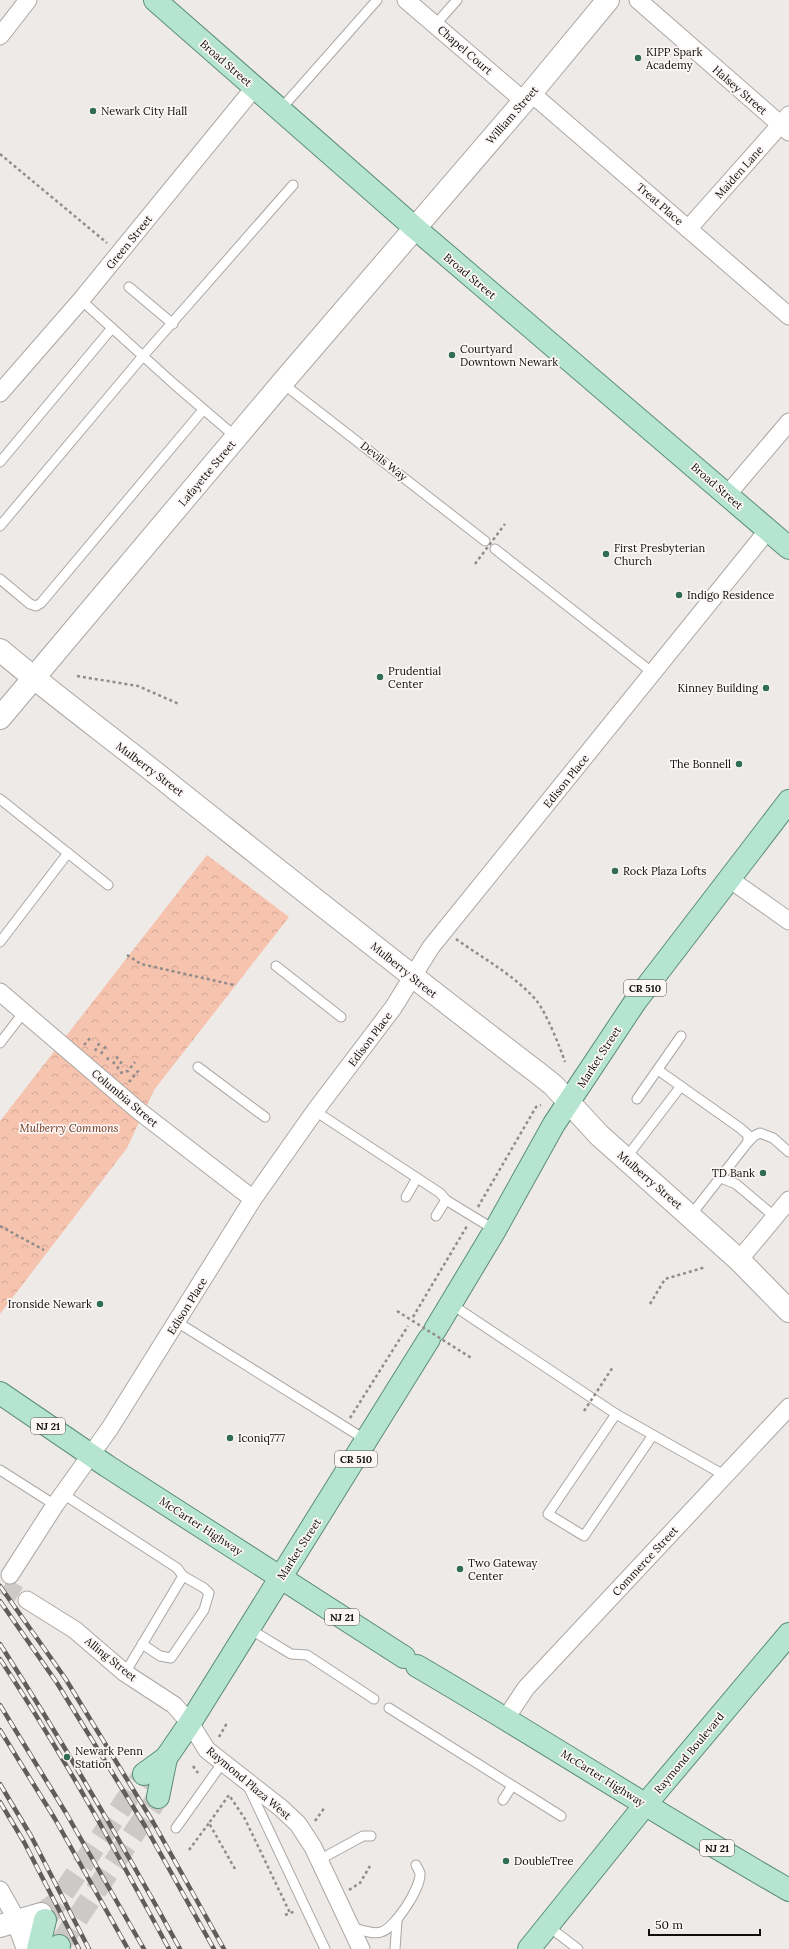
<svg xmlns="http://www.w3.org/2000/svg" width="789" height="1949" viewBox="0 0 789 1949" font-family="Lora,serif">
  <defs>
    <pattern id="park-crowns" width="20" height="18" patternUnits="userSpaceOnUse"><rect width="20" height="18" fill="#f6c3ae"/><path d="M2 6a3 3 0 1 1 6 0M12 15a3 3 0 1 1 6 0" fill="none" stroke="#d2a694"/></pattern>
  </defs>
  <rect width="100%" height="100%" fill="#eeeae8"/>
  <polygon fill="url(#park-crowns)" points="207,855 289,917 154,1090 127,1148 0,1314 0,1121"/>
  <g fill="none" stroke-linecap="round" stroke-linejoin="round">
    <polyline stroke="#cdc9c7" stroke-width="17" stroke-dasharray="17 8" stroke-linecap="butt" points="4,1586 27,1600"/>
    <polyline stroke="#cdc9c7" stroke-width="22" stroke-dasharray="22 11" stroke-linecap="butt" points="41,1914 54,1905"/>
    <g stroke="#cdc9c7" stroke-width="22" stroke-dasharray="22 11" stroke-linecap="butt">
      <polyline points="45,1920 144,1774"/>
      <polyline points="59,1946 158,1797"/>
    </g>
    <defs>
      <g id="lane">
        <polyline points="435,25 457,0"/>
        <polyline points="280,110 377,0"/>
        <polyline points="129,287 173,324"/>
        <polyline points="81,300 174,384 237,438"/>
        <polyline points="282,383 485,541"/>
        <polyline points="0,462 112,328"/>
        <polyline points="0,526 143,356 293,185"/>
        <polyline points="495,549 653,673"/>
        <polyline points="0,579 30,604 36,606 41,603 203,410"/>
        <polyline points="0,799 108,885"/>
        <polyline points="0,942 68,853"/>
        <polyline points="276,966 341,1017"/>
        <polyline points="0,1043 24,1012"/>
        <polyline points="198,1067 265,1117"/>
        <polyline points="658,1070 740,1128 748,1135 748,1142 691,1215"/>
        <polyline points="637,1099 681,1036"/>
        <polyline points="315,1111 440,1193 446,1200 495,1230"/>
        <polyline points="748,1142 754,1136 760,1133 773,1138 789,1152"/>
        <polyline points="626,1158 681,1086"/>
        <polyline points="721,1178 736,1184 775,1217"/>
        <polyline points="406,1197 417,1178"/>
        <polyline points="436,1216 446,1200"/>
        <polyline points="451,1304 616,1414"/>
        <polyline points="177,1322 366,1440"/>
        <polyline points="653,1435 616,1414 548,1514 584,1536 653,1435 724,1475"/>
        <polyline points="0,1470 55,1505"/>
        <polyline points="63,1494 177,1568 183,1576 125,1673"/>
        <polyline points="248,1628 291,1654 307,1655 374,1699"/>
        <polyline points="142,1644 160,1656 171,1658 204,1610 209,1593 204,1588 183,1576"/>
        <polyline points="389,1708 561,1816"/>
        <polyline points="248,1786 325,1949"/>
        <polyline points="503,1800 512,1786"/>
        <polyline points="176,1828 223,1762"/>
        <polyline points="319,1860 363,1836 371,1836"/>
        <polyline points="548,1926 578,1949"/>
        <path d="M350,1927C359,1929 373,1935 381,1932C395,1928 421,1888 420,1873C419,1871 417,1867 416,1865"/>
        <polyline points="395,1949 397,1921"/>
      </g>
      <g id="street">
        <polyline points="406,0 524,101"/>
        <polyline points="638,0 789,132"/>
        <polyline points="0,36 28,0"/>
        <polyline points="531,93 789,316"/>
        <polyline points="688,229 789,115"/>
        <polyline points="0,393 81,300 254,88"/>
        <polyline points="727,495 789,422"/>
        <polyline points="728,878 789,921"/>
        <polyline points="0,992 139,1111 253,1199"/>
        <polyline points="739,1260 789,1200"/>
        <polyline points="10,1575 55,1505 110,1428 253,1199 315,1111 393,1008 431,947 768,530"/>
        <polyline points="27,1600 75,1630 125,1673 174,1705 190,1723 207,1750 281,1808 298,1824 313,1847 361,1949"/>
        <polyline points="506,1718 526,1688 789,1407"/>
        <polyline points="0,1890 18,1922"/>
      </g>
      <g id="secondary">
        <path d="M0,650C58,699 119,743 178,791C298,886 417,981 538,1073L553,1085L599,1135L739,1260L789,1311"/>
        <polyline points="0,718 282,383 531,93 608,0"/>
        <polyline points="18,1922 28,1949"/>
        <polyline points="0,1926 41,1914"/>
      </g>
      <g id="primary">
        <polyline points="155,0 415,228 789,548"/>
        <polyline points="435,1330 495,1230 554,1124 635,1002 789,801"/>
        <polyline points="0,1393 107,1466 404,1657"/>
        <path d="M417,1666C542,1739 663,1818 789,1890"/>
        <polyline points="144,1774 166,1758 190,1723 429,1339"/>
        <polyline points="158,1797 166,1758"/>
        <polyline points="38,1949 45,1920"/>
        <polyline points="56,1949 59,1946"/>
        <polyline points="529,1949 645,1805 789,1634"/>
      </g>
    </defs>
    <use href="#lane" stroke="#aaa7a5" stroke-width="11"/>
    <use href="#street" stroke="#aaa7a5" stroke-width="19"/>
    <use href="#secondary" stroke="#aaa7a5" stroke-width="24"/>
    <use href="#primary" stroke="#5b8d79" stroke-width="24"/>
    <g stroke="#908d8c" stroke-width="2.5" stroke-dasharray="3 3" stroke-linecap="butt">
      <polyline points="0,154 107,243"/>
      <polyline points="77,676 138,686 179,704"/>
      <path d="M456,939C484,959 514,975 536,1000C546,1012 560,1047 565,1062"/>
      <polyline points="127,955 141,964 234,985"/>
      <polyline points="84,1045 92,1036"/>
      <polyline points="95,1051 100,1042"/>
      <polyline points="101,1054 106,1046"/>
      <polyline points="107,1060 110,1055"/>
      <polyline points="113,1064 119,1055"/>
      <polyline points="117,1069 122,1061"/>
      <polyline points="120,1073 128,1071 135,1062"/>
      <polyline points="129,1082 139,1070"/>
      <polyline points="478,1207 536,1107 541,1105"/>
      <polyline points="0,1226 44,1250"/>
      <polyline points="650,1304 665,1279 706,1267"/>
      <polyline points="413,1317 467,1226"/>
      <polyline points="350,1418 408,1326"/>
      <polyline points="219,1737 227,1723"/>
      <polyline points="193,1766 198,1773"/>
      <polyline points="315,1821 325,1807"/>
      <polyline points="189,1850 209,1823"/>
      <polyline points="235,1869 209,1823 229,1795 245,1819 290,1913"/>
      <polyline points="349,1890 360,1883 370,1866"/>
      <polyline points="285,1915 296,1911"/>
    </g>
    <use href="#lane" stroke="#fff" stroke-width="9"/>
    <use href="#street" stroke="#fff" stroke-width="17"/>
    <use href="#secondary" stroke="#fff" stroke-width="22"/>
    <use href="#primary" stroke="#b5e4d1" stroke-width="22"/>
    <defs>
      <g id="rail">
        <polyline points="0,1586 65,1678 153,1822 224,1949"/>
        <polyline points="0,1601 57,1683 145,1826 214,1949"/>
        <path d="M0,1644C64,1744 123,1845 180,1949"/>
        <path d="M0,1659C62,1753 116,1851 169,1949"/>
        <polyline points="0,1705 66,1813 144,1949"/>
        <polyline points="0,1730 55,1819 128,1949"/>
        <polyline points="0,1784 31,1836 89,1949"/>
        <polyline points="0,1802 24,1842 79,1949"/>
      </g>
    </defs>
    <use href="#rail" stroke="#605d5d" stroke-width="4.5"/>
    <use href="#rail" stroke="#fcf7f6" stroke-width="3" stroke-dasharray="9" stroke-linecap="butt"/>
    <g stroke="#908d8c" stroke-width="2.5" stroke-dasharray="3 3" stroke-linecap="butt">
      <polyline points="475,564 505,524"/>
      <polyline points="397,1311 473,1359"/>
      <polyline points="584,1411 613,1367"/>
    </g>
  </g>
  <g fill="#306c56" stroke="#fcf7f6" stroke-width="1.5">
    <circle cx="638" cy="58" r="4"/>
    <circle cx="93" cy="111" r="4"/>
    <circle cx="452" cy="355" r="4"/>
    <circle cx="606" cy="554" r="4"/>
    <circle cx="679" cy="595" r="4"/>
    <circle cx="380" cy="677" r="4"/>
    <circle cx="766" cy="688" r="4"/>
    <circle cx="739" cy="764" r="4"/>
    <circle cx="615" cy="871" r="4"/>
    <circle cx="763" cy="1173" r="4"/>
    <circle cx="100" cy="1304" r="4"/>
    <circle cx="230" cy="1438" r="4"/>
    <circle cx="460" cy="1569" r="4"/>
    <circle cx="67" cy="1757" r="4"/>
    <circle cx="506" cy="1861" r="4"/>
  </g>
  <g text-anchor="middle" dominant-baseline="central" stroke-width="3.5" stroke-linejoin="round" paint-order="stroke">
    <g fill="#fcf7f6" stroke="#565353" stroke-width="1">
      <rect x="624" y="980" width="42" height="16" rx="3"/>
      <rect x="31" y="1418" width="34" height="16" rx="3"/>
      <rect x="335" y="1451" width="42" height="16" rx="3"/>
      <rect x="325" y="1609" width="34" height="16" rx="3"/>
      <rect x="700" y="1840" width="34" height="16" rx="3"/>
    </g>
    <g font-size="10" font-weight="bold" fill="#0f0d0d">
      <text x="645" y="988">CR 510</text>
      <text x="48" y="1426">NJ 21</text>
      <text x="356" y="1459">CR 510</text>
      <text x="342" y="1617">NJ 21</text>
      <text x="717" y="1848">NJ 21</text>
    </g>
    <g font-size="11" fill="#0f0d0d" stroke="#fcf7f6">
      <text transform="translate(465 50) rotate(41)">Chapel Court</text>
      <text transform="translate(226 63) rotate(41)">Broad Street</text>
      <text transform="translate(740 90) rotate(41)">Halsey Street</text>
      <text transform="translate(512 115) rotate(-49)">William Street</text>
      <text transform="translate(739 172) rotate(-48)">Maiden Lane</text>
      <text transform="translate(660 204) rotate(41)">Treat Place</text>
      <text transform="translate(129 242) rotate(-51)">Green Street</text>
      <text transform="translate(470 276) rotate(40)">Broad Street</text>
      <text transform="translate(384 461) rotate(38)">Devils Way</text>
      <text transform="translate(207 473) rotate(-50)">Lafayette Street</text>
      <text transform="translate(717 486) rotate(41)">Broad Street</text>
      <text transform="translate(150 769) rotate(37)">Mulberry Street</text>
      <text transform="translate(566 781) rotate(-51)">Edison Place</text>
      <text transform="translate(404 970) rotate(39)">Mulberry Street</text>
      <text transform="translate(370 1039) rotate(-53)">Edison Place</text>
      <text transform="translate(599 1057) rotate(-57)">Market Street</text>
      <text transform="translate(125 1098) rotate(40)">Columbia Street</text>
      <text transform="translate(650 1180) rotate(41)">Mulberry Street</text>
      <text transform="translate(187 1306) rotate(-58)">Edison Place</text>
      <text transform="translate(201 1526) rotate(33)">McCarter Highway</text>
      <text transform="translate(299 1549) rotate(-57)">Market Street</text>
      <text transform="translate(645 1561) rotate(-47)">Commerce Street</text>
      <text transform="translate(111 1659) rotate(39)">Alling Street</text>
      <text transform="translate(689 1753) rotate(-50)">Raymond Boulevard</text>
      <text transform="translate(603 1778) rotate(32)">McCarter Highway</text>
      <text transform="translate(249 1783) rotate(40)">Raymond Plaza West</text>
    </g>
    <g font-size="11" fill="#0f0d0d" stroke="#fcf7f6" text-anchor="start">
      <text x="646" y="52">KIPP Spark<tspan x="646" dy="13">Academy</tspan></text>
      <text x="101" y="111">Newark City Hall</text>
      <text x="460" y="349">Courtyard<tspan x="460" dy="13">Downtown Newark</tspan></text>
      <text x="614" y="548">First Presbyterian<tspan x="614" dy="13">Church</tspan></text>
      <text x="687" y="595">Indigo Residence</text>
      <text x="388" y="671">Prudential<tspan x="388" dy="13">Center</tspan></text>
      <text x="758" y="688" text-anchor="end">Kinney Building</text>
      <text x="731" y="764" text-anchor="end">The Bonnell</text>
      <text x="623" y="871">Rock Plaza Lofts</text>
      <text x="755" y="1173" text-anchor="end">TD Bank</text>
      <text x="92" y="1304" text-anchor="end">Ironside Newark</text>
      <text x="238" y="1438">Iconiq777</text>
      <text x="468" y="1563">Two Gateway<tspan x="468" dy="13">Center</tspan></text>
      <text x="75" y="1751">Newark Penn<tspan x="75" dy="13">Station</tspan></text>
      <text x="514" y="1861">DoubleTree</text>
    </g>
    <g font-size="11" font-style="italic" fill="#6d3115" stroke="#fcf7f6">
      <text x="69" y="1128">Mulberry Commons</text>
    </g>
  </g>
  <path d="M649 1929v6h111v-6" fill="none" stroke="#0f0d0d" stroke-width="2"/>
  <text x="655" y="1929" font-size="12" fill="#0f0d0d" stroke="#fcf7f6" stroke-width="3" paint-order="stroke">50 m</text>
</svg>
